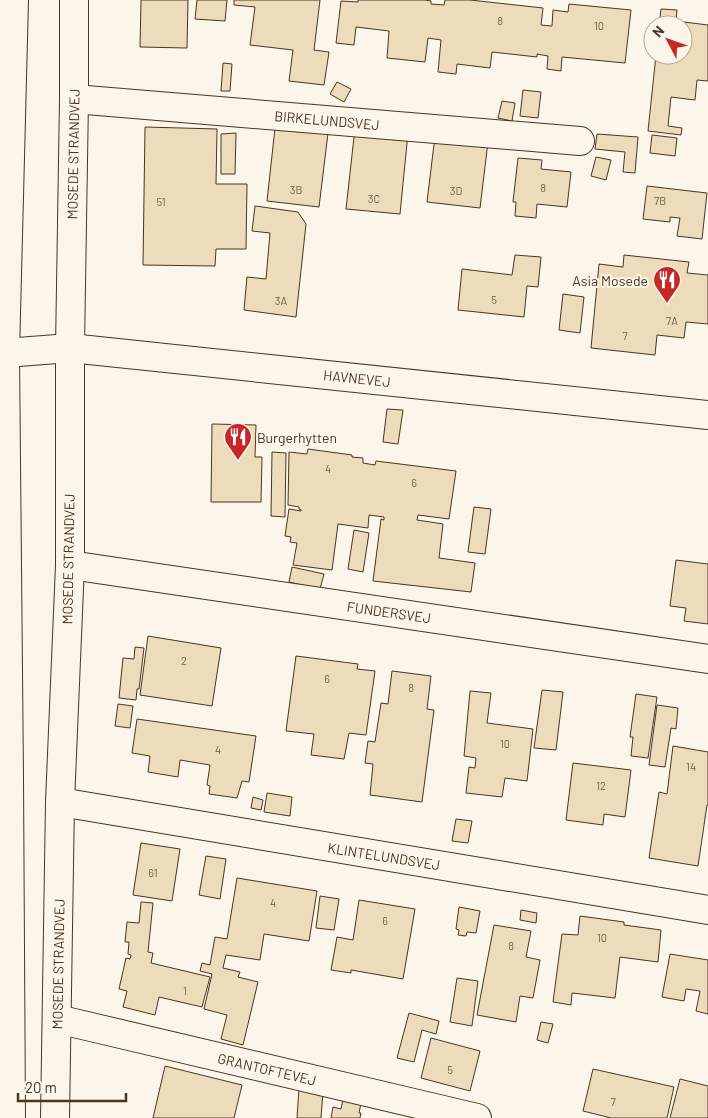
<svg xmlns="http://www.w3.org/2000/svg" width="708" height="1118" viewBox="0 0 708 1118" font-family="Barlow,sans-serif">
  <rect width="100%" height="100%" fill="#fbf6e9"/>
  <g fill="#ecdcbc" stroke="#4a3520">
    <polygon points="141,0 188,0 187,48 140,47"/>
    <polygon points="197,0 227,0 225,21 195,19"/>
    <polygon points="234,0 320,0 314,50 329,52 324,85 289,81 293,50 250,45 255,7 234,5"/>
    <polygon points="358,0 425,0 431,1 431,4 444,5 445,0 470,0 543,8 541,25 552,26 553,10 568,12 569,4 631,10 625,63 562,57 561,71 547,69 548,56 537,54 537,57 492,52 490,68 457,64 456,74 438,72 441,40 428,38 425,62 387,58 389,31 356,27 354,45 336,43 341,1 358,2"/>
    <polygon points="661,9 677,10 676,21 708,25 708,81 697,80 695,100 671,97 668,126 682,128 681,135 648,131 656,55 683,55 683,25 659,25"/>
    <polygon points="223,63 232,64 230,91 221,91"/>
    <polygon points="337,82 351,89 344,102 330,94"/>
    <polygon points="523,90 541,92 538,118 520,116"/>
    <polygon points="502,101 515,103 512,121 498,118"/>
    <polygon points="276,119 329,125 319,207 267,201"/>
    <polygon points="145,127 217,129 216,184 247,184 246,249 216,249 215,266 143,265"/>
    <polygon points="355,128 408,133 400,214 346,209"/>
    <polygon points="236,133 235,174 221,174 221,134"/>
    <polygon points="597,134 638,137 635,173 623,172 625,152 595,149"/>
    <polygon points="652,135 677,138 675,156 650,153"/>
    <polygon points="435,136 488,142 480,208 427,202"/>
    <polygon points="596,157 611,160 606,180 591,176"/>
    <polygon points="518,158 542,160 541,169 571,172 567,207 537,204 536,218 515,216 516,202 513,202"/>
    <polygon points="647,186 707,193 702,239 677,236 680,218 670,217 670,222 643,219"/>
    <polygon points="255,206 298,212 306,224 296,317 244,310 247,277 266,279 270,233 252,231"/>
    <polygon points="515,255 541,257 538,287 527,286 524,317 458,310 462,269 512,275"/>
    <polygon points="624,255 689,262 687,273 708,275 708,324 686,322 684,338 657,335 655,355 591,348 599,264 623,267"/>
    <polygon points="563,294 584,297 580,333 559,330"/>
    <polygon points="387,409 403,410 398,444 383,442"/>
    <polygon points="212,424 256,425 255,457 262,457 261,502 211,502"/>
    <polygon points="308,449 352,455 352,457 363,458 363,463 375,465 376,461 456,471 449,519 418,515 417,520 443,524 439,558 475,563 471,592 373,581 381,519 384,520 384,517 369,515 368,528 338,524 332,570 293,565 297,543 290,542 291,537 285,536 289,509 301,511 301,510 299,509 299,507 288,505 289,452 307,454"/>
    <polygon points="272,452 286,453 285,517 271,516"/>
    <polygon points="474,507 491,509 485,554 468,552"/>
    <polygon points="354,530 369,533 363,572 348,569"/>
    <polygon points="676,560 708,564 708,624 684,621 686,608 670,606"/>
    <polygon points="292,567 324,574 320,589 289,582"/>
    <polygon points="148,636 221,648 212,706 140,695"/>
    <polygon points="135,647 144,648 139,689 137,689 136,700 119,698 123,658 134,659"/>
    <polygon points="296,656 358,664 357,669 375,671 366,735 349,733 344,759 311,755 314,734 286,731"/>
    <polygon points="392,671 431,676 427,709 434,710 422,802 370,795 373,764 365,763 368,741 375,742 381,703 388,704"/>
    <polygon points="542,690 563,692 556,750 534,748"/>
    <polygon points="470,691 491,693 487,723 533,729 527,781 505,778 502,797 466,793 469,767 475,768 476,758 464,756"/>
    <polygon points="636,694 657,697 648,758 631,756 633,737 630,737"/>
    <polygon points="118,704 133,706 130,728 115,726"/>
    <polygon points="657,705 678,708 676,729 671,728 665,767 649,765"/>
    <polygon points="137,719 256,736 249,782 242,781 237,798 209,794 210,786 207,785 210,765 180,760 178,777 148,772 150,756 132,753"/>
    <polygon points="673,746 708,752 708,805 707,805 698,866 649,858 659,792 667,794"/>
    <polygon points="573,763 631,770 625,817 604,814 603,825 566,820"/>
    <polygon points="267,793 292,797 290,816 264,812"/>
    <polygon points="253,797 263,800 261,810 251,808"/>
    <polygon points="456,819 472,821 468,843 452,841"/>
    <polygon points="141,843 180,849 172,901 133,895"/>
    <polygon points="206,856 226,859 220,899 199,895"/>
    <polygon points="237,878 317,891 309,941 264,934 260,960 226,955 223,968 240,972 238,977 258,982 243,1045 221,1039 227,1015 204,1009 212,974 200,971 202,963 210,965 215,937 227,939"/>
    <polygon points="320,896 339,899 334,930 316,928"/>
    <polygon points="359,900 415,909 403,979 351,970 351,973 331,970 337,937 353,940"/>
    <polygon points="141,902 153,903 148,952 153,953 151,963 210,977 202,1007 159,997 155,1015 123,1007 127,991 119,989 126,958 130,959 131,955 128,954 129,942 125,942 127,922 139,923"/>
    <polygon points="459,907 480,911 476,933 467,932 466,936 458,935 459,930 456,929"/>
    <polygon points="521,910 537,913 536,923 520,920"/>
    <polygon points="580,916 624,922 624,925 661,930 658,962 620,957 615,998 572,993 571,1005 553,1002 562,934 578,935"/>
    <polygon points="494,925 531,931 526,957 540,960 533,998 520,996 516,1022 477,1015"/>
    <polygon points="670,954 708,960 708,1014 696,1011 700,991 686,989 684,1001 662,997"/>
    <polygon points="457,978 478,981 472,1026 450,1022"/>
    <polygon points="409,1013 439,1021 436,1034 422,1030 414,1062 397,1058"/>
    <polygon points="541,1022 553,1024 548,1043 537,1040"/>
    <polygon points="431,1038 480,1051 470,1091 421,1078"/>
    <polygon points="165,1066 242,1085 234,1118 153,1118"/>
    <polygon points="593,1069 674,1087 667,1118 611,1118 583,1111"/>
    <polygon points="680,1079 708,1086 708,1118 670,1118"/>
    <polygon points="299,1088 323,1091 321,1118 297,1118"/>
    <polygon points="343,1099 361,1103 359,1113 361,1113 360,1118 331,1118 333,1107 341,1109"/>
  </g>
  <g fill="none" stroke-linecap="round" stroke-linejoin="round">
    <defs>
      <g id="minor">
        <polyline points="74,99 580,141"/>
        <polyline points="5,353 70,348 708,415"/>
        <polyline points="70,565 708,659"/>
        <polyline points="60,802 708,910"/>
        <polyline points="57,1019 477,1118"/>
      </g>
      <g id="major">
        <polyline points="11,1118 9,779 5,353 14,0"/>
        <polyline points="55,1118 60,802 70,565 70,348 74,99 74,0"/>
      </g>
    </defs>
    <use href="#minor" stroke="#4a3520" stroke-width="30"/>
    <use href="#major" stroke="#4a3520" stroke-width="30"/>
    <use href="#minor" stroke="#fbf6e9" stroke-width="28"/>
    <use href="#major" stroke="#fbf6e9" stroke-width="28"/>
  </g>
  <defs>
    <symbol id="restaurant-pin" viewBox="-11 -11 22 30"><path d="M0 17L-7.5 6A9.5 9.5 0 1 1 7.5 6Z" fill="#c62828" stroke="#fbf6e9"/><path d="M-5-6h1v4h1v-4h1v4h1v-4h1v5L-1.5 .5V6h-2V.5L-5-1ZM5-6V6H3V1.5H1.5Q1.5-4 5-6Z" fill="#fff"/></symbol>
  </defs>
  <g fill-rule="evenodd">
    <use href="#restaurant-pin" x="651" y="264" width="32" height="43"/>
    <use href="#restaurant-pin" x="222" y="421" width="32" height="43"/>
  </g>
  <g text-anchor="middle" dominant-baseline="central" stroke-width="4" stroke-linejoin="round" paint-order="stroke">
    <g font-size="11" fill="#725f47">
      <text x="500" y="20">8</text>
      <text x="599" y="25">10</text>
      <text x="543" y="187">8</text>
      <text x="296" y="189">3B</text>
      <text x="456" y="190">3D</text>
      <text x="374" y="198">3C</text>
      <text x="660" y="200">7B</text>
      <text x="161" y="201">51</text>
      <text x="494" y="299">5</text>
      <text x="281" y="300">3A</text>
      <text x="672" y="320">7A</text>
      <text x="625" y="335">7</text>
      <text x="328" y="468">4</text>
      <text x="414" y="482">6</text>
      <text x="184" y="660">2</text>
      <text x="327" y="678">6</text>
      <text x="411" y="687">8</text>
      <text x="505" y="743">10</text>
      <text x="218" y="749">4</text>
      <text x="691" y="766">14</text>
      <text x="601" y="785">12</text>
      <text x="153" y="872">61</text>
      <text x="273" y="902">4</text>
      <text x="385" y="920">6</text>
      <text x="602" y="937">10</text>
      <text x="511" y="945">8</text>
      <text x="185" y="990">1</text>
      <text x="450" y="1069">5</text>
      <text x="613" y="1101">7</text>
    </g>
    <g font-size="14" fill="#4a3520" stroke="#fbf6e9">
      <text transform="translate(327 120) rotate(5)">BIRKELUNDSVEJ</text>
      <text transform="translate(73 154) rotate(-89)">MOSEDE STRANDVEJ</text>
      <text transform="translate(357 378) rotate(6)">HAVNEVEJ</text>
      <text transform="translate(68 559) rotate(-89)">MOSEDE STRANDVEJ</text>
      <text transform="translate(389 612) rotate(8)">FUNDERSVEJ</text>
      <text transform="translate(384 856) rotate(9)">KLINTELUNDSVEJ</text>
      <text transform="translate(58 964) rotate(-89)">MOSEDE STRANDVEJ</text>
      <text transform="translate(267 1069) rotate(13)">GRANTOFTEVEJ</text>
    </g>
    <g font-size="14" fill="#4a3520" stroke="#fbf6e9" text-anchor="end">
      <text x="648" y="280">Asia Mosede</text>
      <text x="257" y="437" text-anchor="start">Burgerhytten</text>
    </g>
  </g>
  <g transform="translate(668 40) rotate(311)"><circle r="24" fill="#fbf6e9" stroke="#b4a999"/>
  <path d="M0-4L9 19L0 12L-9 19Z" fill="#c62828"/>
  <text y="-8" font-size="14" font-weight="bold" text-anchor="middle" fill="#4a3520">N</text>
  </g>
  <path d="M18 1093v8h108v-8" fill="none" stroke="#4a3520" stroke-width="2.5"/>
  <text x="25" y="1093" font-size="15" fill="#4a3520" stroke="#fbf6e9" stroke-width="4" paint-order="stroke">20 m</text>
</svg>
